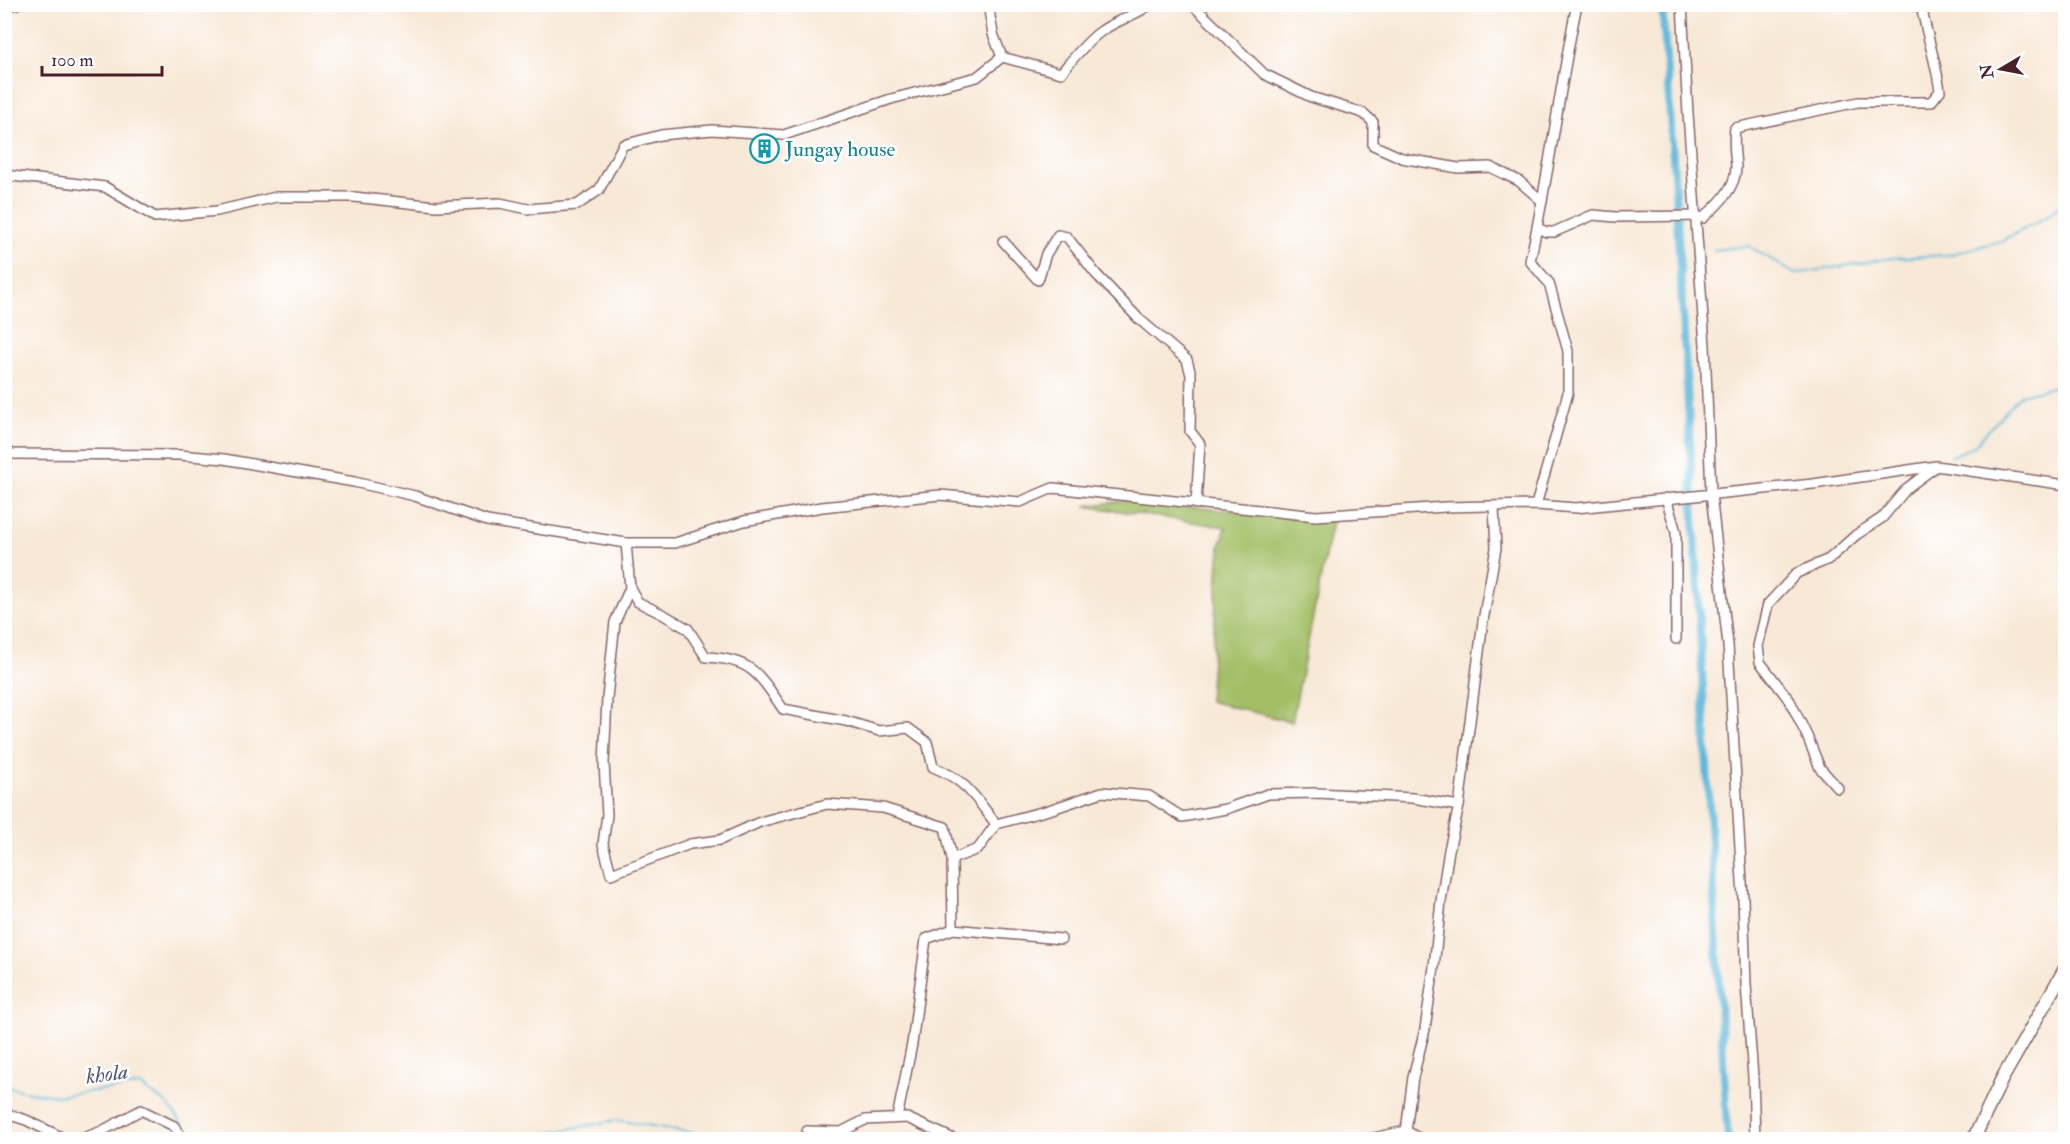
<svg xmlns="http://www.w3.org/2000/svg" width="2070" height="1144" viewBox="0 0 2070 1144" font-family="'IM FELL Double Pica',serif">
  <rect width="100%" height="100%" fill="#fff"/>
  <filter id="ink" filterUnits="userSpaceOnUse"><feTurbulence type="fractalNoise" baseFrequency=".0167" numOctaves="2"/><feDisplacementMap in="SourceGraphic" scale="12" xChannelSelector="R" yChannelSelector="G"/><feConvolveMatrix kernelMatrix="1 2 1 2 8 2 1 2 1" color-interpolation-filters="sRGB"/></filter>
  <filter id="wash" filterUnits="userSpaceOnUse"><feTurbulence type="fractalNoise" baseFrequency=".008" numOctaves="4" result="noise"/><feDisplacementMap in="SourceGraphic" scale="24" xChannelSelector="R" yChannelSelector="G"/><feGaussianBlur stdDeviation="1.35" result="paint"/><feColorMatrix in="noise" values="0 0 0 0 0 0 0 0 0 0 0 0 0 0 0 0 0 1.4 0 .05"/><feComposite in="paint" operator="in"/></filter>
  <g filter="url(#wash)">
    <rect width="100%" height="100%" fill="#f8e8d6"/>
    <polygon fill="#a2bf66" stroke="#766f48" stroke-width="1.5" points="1130,500 1332,522 1292,722 1209,701 1220,548 1226,527 1085,506"/>
    <g fill="none" stroke-linecap="round" stroke-linejoin="round">
      <g stroke="#5db8db" stroke-width="2">
        <polyline points="1713,250 1749,246 1795,274 1892,258 1948,255 2001,241 2046,217 2066,201"/>
        <polyline points="1952,456 1974,446 2020,395 2066,384"/>
        <path d="M4,1086L23,1091L57,1096L141,1085C149,1093 152,1094 161,1099C172,1106 185,1128 191,1140"/>
        <polyline points="476,1140 531,1136 617,1120 705,1135 775,1140"/>
        <polyline points="886,1140 912,1133 923,1140"/>
      </g>
      <path stroke="#5db8db" stroke-width="8" d="M1662,4C1691,382 1704,761 1728,1140"/>
    </g>
  </g>
  <g filter="url(#ink)">
    <g fill="none" stroke-linecap="round" stroke-linejoin="round">
      <defs>
        <g id="minor">
          <polyline points="988,4 993,34 1002,57"/>
          <polyline points="1192,4 1264,74 1311,97 1363,113 1373,122 1373,145 1402,158 1458,168 1490,167 1519,181 1542,201"/>
          <polyline points="1682,4 1688,114 1705,345 1711,494 1728,645 1743,898 1746,985 1753,1077 1755,1140"/>
          <polyline points="4,6 17,4"/>
          <path d="M4,175L105,187L155,217L217,211L276,197H354L436,206L500,203L528,209L577,205L599,190L623,145L661,135L712,130L784,135L891,99L977,77L1002,57L1061,73C1073,59 1085,43 1100,32C1116,20 1135,16 1151,4"/>
          <path d="M1538,228L1546,232H1554L1593,215L1616,217L1696,216L1703,218C1718,205 1736,188 1736,167C1735,153 1733,142 1735,128L1858,102H1931L1940,91C1936,61 1926,34 1921,4"/>
          <polyline points="1003,241 1038,280 1046,254 1058,235 1067,237 1096,274 1139,319 1187,360 1191,375 1190,431 1200,444 1196,504"/>
          <polyline points="4,454 180,455 224,459 354,482 415,496 487,521 626,543 675,543 744,521 822,507 940,495 1020,502 1053,488 1316,516 1445,507 1536,505 1576,508 1813,484 1936,466 2066,485"/>
          <polyline points="1666,498 1676,532 1676,639"/>
          <path d="M1536,505L1568,393V351L1549,283L1530,261C1549,176 1559,90 1577,4"/>
          <path d="M626,543L630,588L638,602L664,615L688,629L706,657C752,659 759,674 783,709L846,721L879,731L908,728L927,742L933,767C966,780 975,797 996,824L1049,810L1102,792L1149,796L1182,817L1226,809L1268,794L1317,793L1413,798L1459,806"/>
          <polyline points="630,588 615,622 607,698 604,763 607,815 603,844 611,874 690,844 720,840 760,822 827,804 883,808 945,827 952,859"/>
          <polyline points="1838,788 1820,768 1807,736 1790,701 1760,662 1758,646 1768,604 1797,573 1829,559 1856,535 1882,518 1907,488 1934,468"/>
          <polyline points="953,929 1061,939"/>
          <polyline points="4,1113 26,1120 67,1140"/>
          <polyline points="897,1118 912,1044 926,939 953,929 952,859 978,849 996,824"/>
          <polyline points="807,1131 841,1132 865,1120 907,1118 956,1140"/>
          <polyline points="1406,1131 1422,1140"/>
          <polyline points="78,1140 102,1131 141,1110 174,1126 184,1140"/>
          <polyline points="1364,1140 1406,1131 1413,1077 1425,1029 1434,967 1441,901 1449,850 1459,806 1483,621 1496,548 1494,507"/>
        </g>
        <polyline id="tertiary" points="1973,1140 2002,1079 2066,967"/>
      </defs>
      <use href="#minor" stroke="#876567" stroke-width="12"/>
      <use href="#tertiary" stroke="#876567" stroke-width="15"/>
      <use href="#minor" stroke="#fff" stroke-width="9"/>
      <use href="#tertiary" stroke="#fff" stroke-width="12"/>
    </g>
  </g>
  <defs>
    <symbol id="building-ring" viewBox="-11 -11 22 22"><circle r="9.5" fill="#fff" stroke="#0f9aa8" stroke-width="1.5"/><path d="M-4-6H4V6H1V3H-1V6H-4ZM-2.5-4.3h1.7v1.8h-1.7ZM.8-4.3h1.7v1.8H.8ZM-2.5-1h1.7V.8h-1.7ZM.8-1h1.7V.8H.8Z" fill="#0f9aa8"/></symbol>
  </defs>
  <g fill-rule="evenodd">
    <use href="#building-ring" x="748" y="132" width="33" height="33"/>
  </g>
  <g text-anchor="middle" dominant-baseline="central" stroke-width="5" stroke-linejoin="round" paint-order="stroke">
    <g font-size="21" fill="#0d838f" stroke="#fff" text-anchor="start">
      <text x="785" y="149">Jungay house</text>
    </g>
    <g font-size="22" font-style="italic" fill="#525c71" stroke="#fff">
      <text transform="translate(107 1074) rotate(-8)">khola</text>
    </g>
  </g>
  <rect width="2070" height="1144" fill="none" stroke="#fff" stroke-width="24"/>
  <g transform="translate(2001 69) rotate(260)" stroke="#ffffff" stroke-width="4.5" paint-order="stroke">
  <path d="M0-4.5L10 22L0 15L-10 22Z" fill="#4a1f2b"/>
  <text y="-9" font-size="16" font-weight="bold" text-anchor="middle" fill="#4a1f2b">N</text>
  </g>
  <path d="M42 66v9h120v-9" fill="none" stroke="#4a1f2b" stroke-width="3"/>
  <text x="51" y="66" font-size="18" fill="#4a1f2b" stroke="#ffffff" stroke-width="4.5" paint-order="stroke">100 m</text>
</svg>
